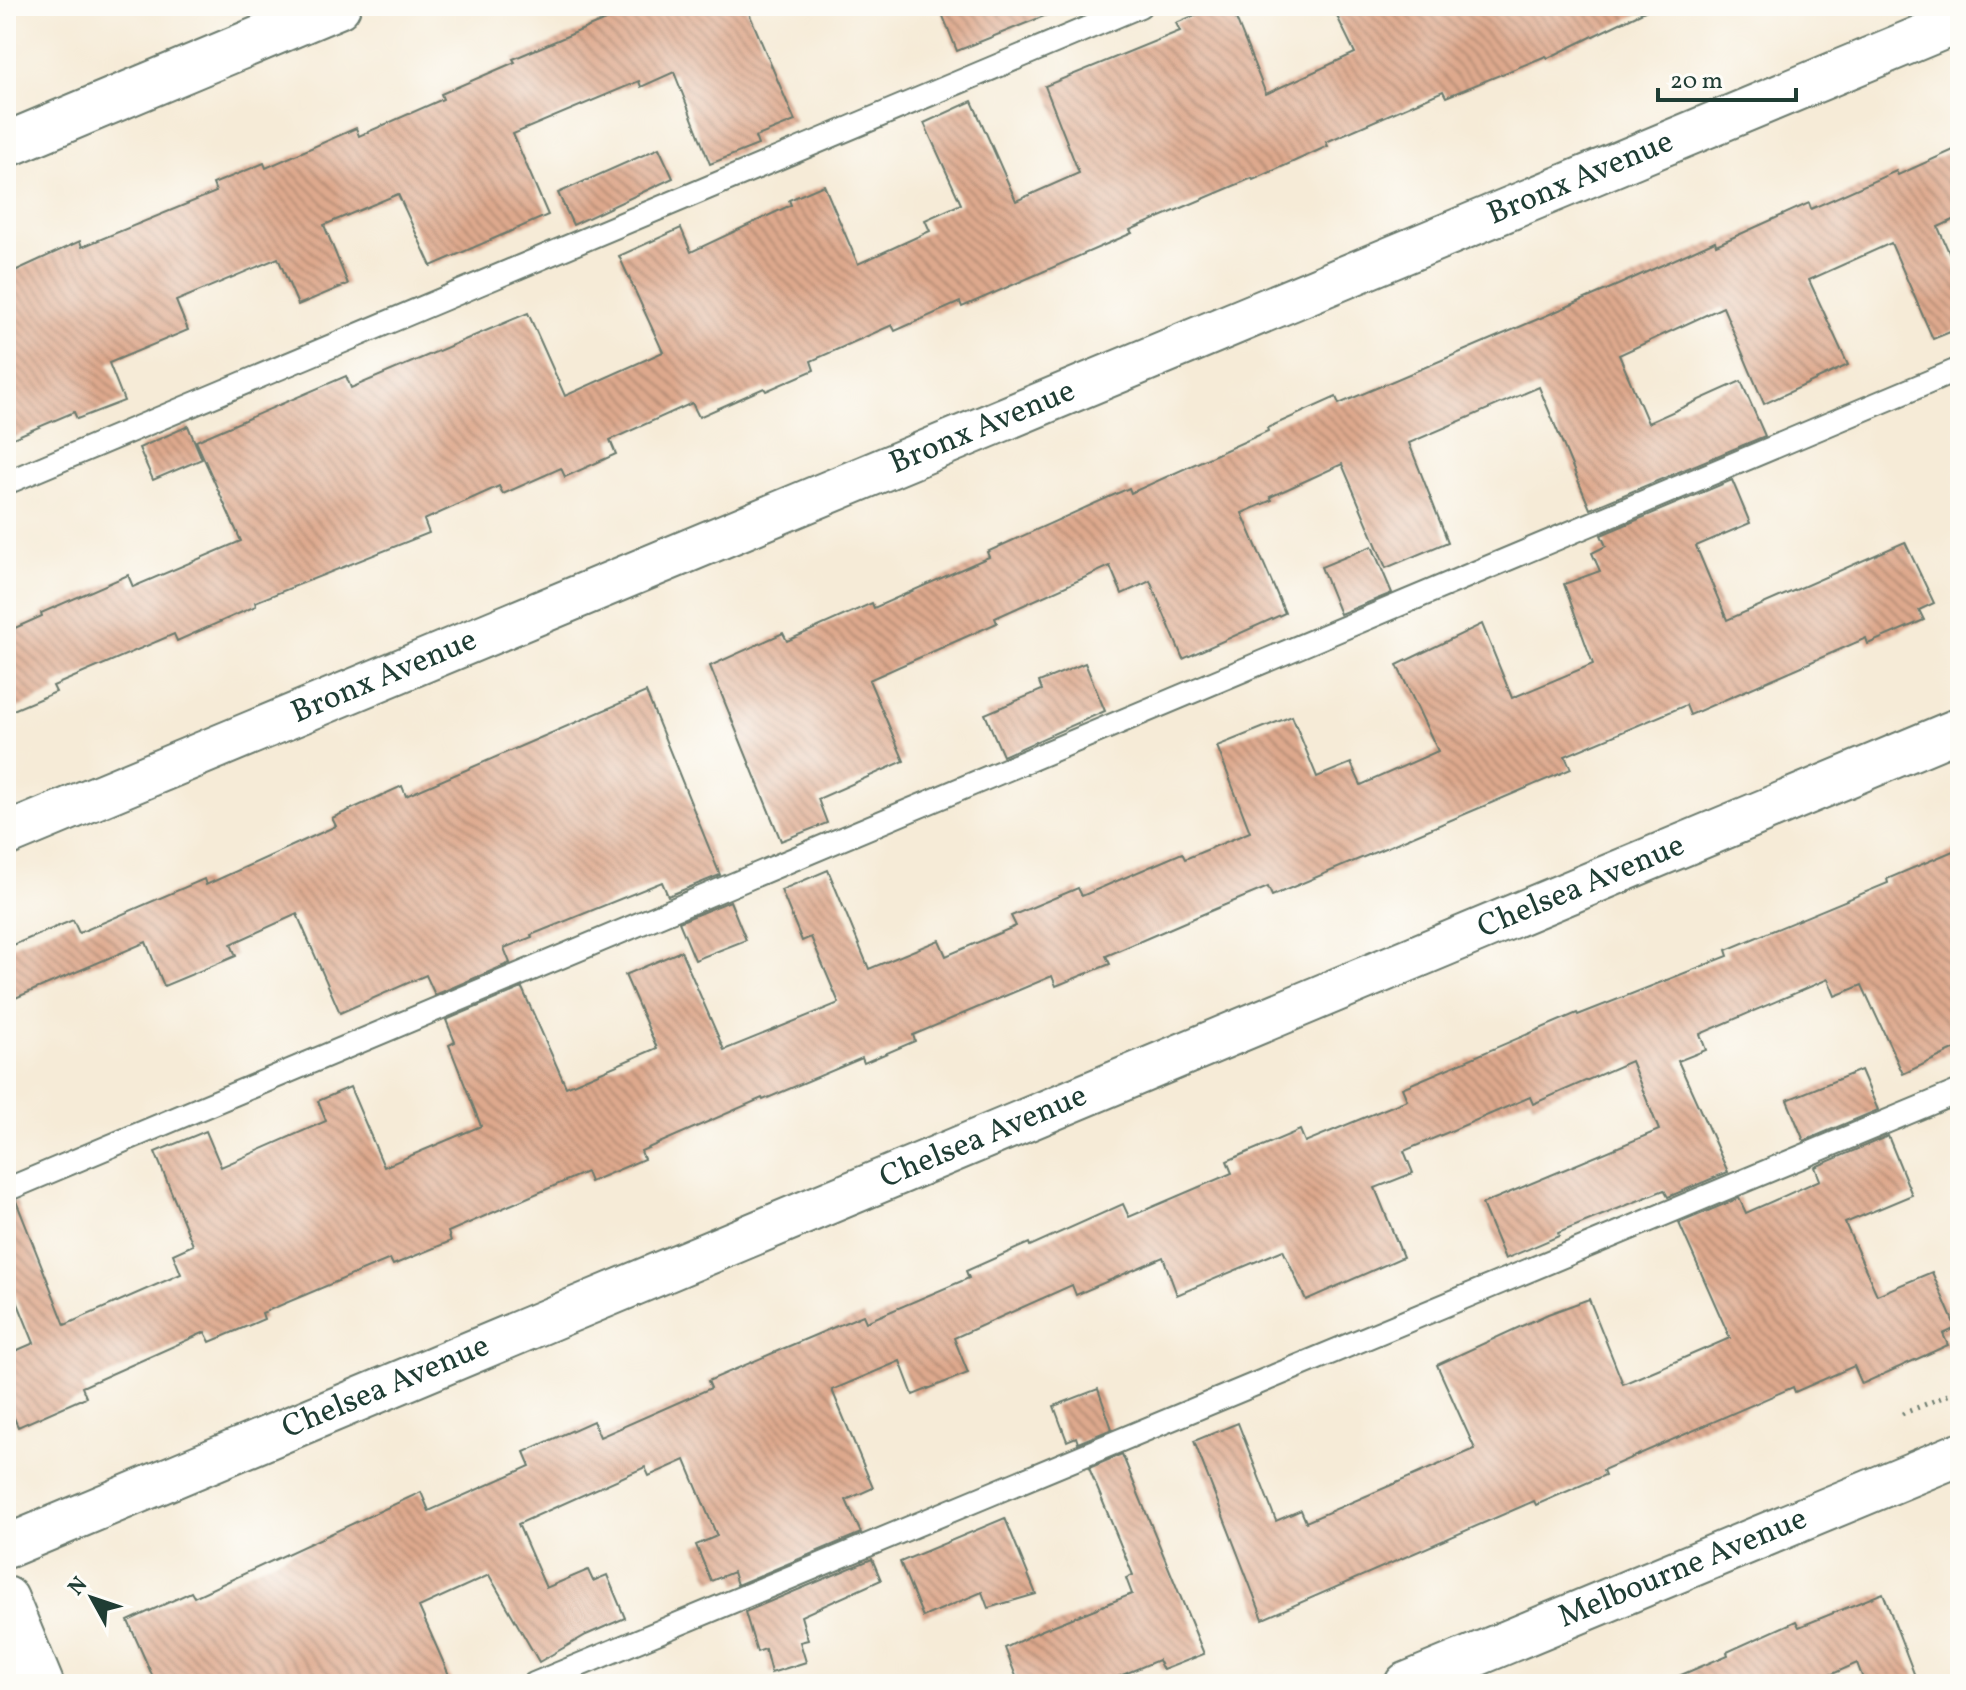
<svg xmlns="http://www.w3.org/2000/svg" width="1966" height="1690" viewBox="0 0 1966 1690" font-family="Vollkorn,serif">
  <defs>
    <pattern id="building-back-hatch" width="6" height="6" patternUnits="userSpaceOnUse" patternTransform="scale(2)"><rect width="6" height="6" fill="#dea98d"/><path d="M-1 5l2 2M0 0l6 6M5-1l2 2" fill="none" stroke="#b38b74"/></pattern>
  </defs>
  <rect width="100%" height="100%" fill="#fdfcf7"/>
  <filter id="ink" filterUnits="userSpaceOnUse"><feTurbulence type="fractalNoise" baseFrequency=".0125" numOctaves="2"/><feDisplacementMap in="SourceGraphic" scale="16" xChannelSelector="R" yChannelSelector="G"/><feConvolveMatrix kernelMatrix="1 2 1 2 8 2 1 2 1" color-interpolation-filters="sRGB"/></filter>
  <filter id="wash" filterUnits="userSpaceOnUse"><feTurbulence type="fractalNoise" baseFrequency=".006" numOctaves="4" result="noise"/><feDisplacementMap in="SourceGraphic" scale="32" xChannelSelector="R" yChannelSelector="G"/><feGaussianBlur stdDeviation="1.8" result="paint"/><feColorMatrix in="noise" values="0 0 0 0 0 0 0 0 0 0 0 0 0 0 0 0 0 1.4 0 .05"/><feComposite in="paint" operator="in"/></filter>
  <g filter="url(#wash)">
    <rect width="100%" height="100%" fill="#f6ebd7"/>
    <g id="blocks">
      <g fill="url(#building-back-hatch)">
        <polygon points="638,6 746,6 795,121 755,137 758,145 710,164 674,72 641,87 639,81 513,134 548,215 431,266 398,194 324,225 348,284 298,305 278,258 176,301 188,330 109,363 124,401 77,419 74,412 6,441 6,275 80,241 82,247 216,192 213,184 264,163 266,168 356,128 359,136 443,99 441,94 515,62 513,59"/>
        <polygon points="939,6 1064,6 1064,8 957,51"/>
        <polygon points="1217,6 1231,6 1266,94 1355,53 1332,6 1655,6 1548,58 1546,56 1446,97 1443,91 1326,142 1328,146 1253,180 1252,178 1130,230 1132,233 962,307 960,302 895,331 892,325 811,361 814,370 766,391 764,388 699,417 692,403 610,440 616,454 565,477 561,468 503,494 499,486 424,520 429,533 255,602 256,606 177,641 174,634 53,686 56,692 6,713 6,632 42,616 41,613 128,575 133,587 241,541 196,441 346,376 351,388 528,313 565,396 663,352 619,256 681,228 691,252 791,205 789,200 824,185 858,264 930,231 925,220 961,204 924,123 972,101 1016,201 1079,173 1045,86 1180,31 1176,23"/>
        <polygon points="1960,147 1960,217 1938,227 1960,278 1960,328 1933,339 1891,243 1809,280 1848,365 1764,404 1723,307 1619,355 1648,423 1741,381 1765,436 1590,509 1539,387 1409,443 1448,542 1386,568 1342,464 1270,497 1272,500 1242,513 1285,613 1183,659 1150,581 1122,594 1110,566 995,618 997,623 869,680 904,761 818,799 827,823 781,841 710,666 783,633 787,641 872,603 874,608 989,557 987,552 1129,488 1131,493 1268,431 1267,428 1336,397 1339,404 1618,285 1715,241 1716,245 1809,203 1811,209 1896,171 1898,175"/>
        <polygon points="659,148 673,178 573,225 558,193"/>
        <polygon points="188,426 202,459 153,480 139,448"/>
        <polygon points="1732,480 1750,523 1696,546 1727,620 1905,542 1934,603 1919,610 1924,620 1868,644 1866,638 1690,715 1686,705 1565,756 1571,769 1272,896 1268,887 1208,912 1106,956 1110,964 1056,986 1052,976 913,1035 915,1041 864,1063 862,1058 763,1100 762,1098 641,1151 644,1159 590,1182 586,1172 448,1232 451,1241 393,1265 390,1259 262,1313 264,1319 210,1342 205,1332 82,1387 86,1397 18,1427 6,1400 6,1355 34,1343 6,1274 6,1204 16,1201 65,1325 181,1274 173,1254 193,1245 155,1152 206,1131 221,1167 326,1121 318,1101 350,1087 384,1167 481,1126 449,1045 455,1042 446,1020 522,988 566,1087 657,1048 625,975 681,951 724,1050 839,1003 811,937 802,941 781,890 828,870 869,969 939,940 946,956 1016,926 1011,916 1078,888 1082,896 1182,853 1185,859 1250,832 1217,746 1292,716 1317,777 1351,763 1361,785 1438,751 1397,665 1482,624 1512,698 1593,664 1564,584 1600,571 1592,553 1606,546 1601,535"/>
        <polygon points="1372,546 1392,593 1340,614 1321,567"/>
        <polygon points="1085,663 1105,711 1003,756 985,714 1042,690 1039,682"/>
        <polygon points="646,692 720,875 668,896 662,882 531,935 532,937 504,948 510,963 435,995 426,975 340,1013 297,914 231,944 236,956 164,986 146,942 6,1002 6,948 73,920 79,933 204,879 206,885 336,826 332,818 402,786 406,796"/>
        <polygon points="1960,848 1960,1047 1903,1074 1862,985 1835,996 1828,979 1700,1034 1706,1050 1678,1061 1728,1172 1668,1197 1664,1190 1558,1233 1559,1236 1505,1259 1482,1204 1659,1130 1631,1061 1533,1104 1530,1097 1404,1151 1413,1173 1375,1188 1403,1257 1306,1300 1283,1250 1177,1295 1163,1257 1076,1295 1072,1285 954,1338 968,1373 913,1395 900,1361 832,1390 873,1488 846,1500 861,1533 737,1585 733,1572 711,1581 696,1545 717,1536 685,1460 649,1476 645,1467 518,1524 546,1588 588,1570 593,1581 607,1575 625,1618 586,1635 539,1662 489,1575 419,1607 453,1684 156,1684 128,1621 191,1592 194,1597 421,1492 429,1511 530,1466 524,1452 593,1421 600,1437 711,1388 708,1381 787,1347 863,1315 866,1322 969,1278 966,1271 1029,1243 1030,1246 1123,1204 1129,1217 1232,1173 1227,1161 1300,1130 1305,1142 1407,1100 1402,1088 1577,1013 1578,1015 1728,956 1726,950 1888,883 1887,879"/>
        <polygon points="730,901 746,940 695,960 679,922"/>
        <polygon points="1861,1070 1878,1110 1804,1141 1787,1100"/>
        <polygon points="1888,1136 1912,1195 1845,1223 1877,1295 1932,1272 1956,1328 1943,1334 1948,1345 1862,1384 1854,1366 1795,1392 1793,1387 1603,1470 1605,1475 1536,1505 1534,1501 1263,1619 1194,1441 1238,1423 1276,1521 1301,1510 1306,1522 1475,1449 1437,1365 1548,1314 1589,1299 1623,1384 1672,1363 1730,1338 1679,1223 1739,1198 1746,1213 1820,1180 1815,1167"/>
        <polygon points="1098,1389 1112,1429 1078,1443 1076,1437 1067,1441 1054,1406"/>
        <polygon points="1122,1454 1204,1654 1163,1670 1158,1660 1101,1684 1019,1684 1005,1648 1040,1631 1132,1594 1126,1578 1133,1575 1089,1468"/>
        <polygon points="1005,1518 1036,1594 988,1608 982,1592 923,1617 900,1562"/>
        <polygon points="872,1559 881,1580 801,1616 808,1640 800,1642 806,1662 771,1673 765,1649 757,1652 745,1612"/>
        <polygon points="1883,1593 1918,1684 1865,1684 1857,1663 1810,1684 1660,1684 1728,1655 1727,1652 1796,1621 1799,1627"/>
      </g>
    </g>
  </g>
  <g filter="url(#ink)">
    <use href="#blocks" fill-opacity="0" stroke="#6a7a6d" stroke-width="2"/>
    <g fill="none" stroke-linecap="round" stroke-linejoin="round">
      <defs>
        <g id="lane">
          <polyline points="6,483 1140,6"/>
          <polyline points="6,1190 1960,369"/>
          <polyline points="534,1684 1960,1091"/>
        </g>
        <g id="street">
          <path id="s1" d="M6,835L1960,21"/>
          <path id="s2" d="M6,1547L1960,729"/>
          <path id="s3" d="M1406,1684L1960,1454"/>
        </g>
        <g id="secondary">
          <polyline points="6,145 338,6"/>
          <polyline points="6,1599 41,1684"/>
        </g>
      </defs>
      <use href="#lane" stroke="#6a7a6d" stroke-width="26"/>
      <use href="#street" stroke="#6a7a6d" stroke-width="46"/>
      <use href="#secondary" stroke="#6a7a6d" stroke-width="48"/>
      <polyline stroke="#6a7a6d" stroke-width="5" stroke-dasharray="2 6" stroke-linecap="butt" points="1902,1414 1960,1390"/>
      <use href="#lane" stroke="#fff" stroke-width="22"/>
      <use href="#street" stroke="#fff" stroke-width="42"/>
      <use href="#secondary" stroke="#fff" stroke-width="44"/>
    </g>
  </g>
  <g text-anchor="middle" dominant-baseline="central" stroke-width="6" stroke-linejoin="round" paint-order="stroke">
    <g font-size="32" fill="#1f3d34" stroke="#fdfcf7">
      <text stroke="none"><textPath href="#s1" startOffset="1706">Bronx Avenue</textPath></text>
      <text stroke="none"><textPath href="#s1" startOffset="1058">Bronx Avenue</textPath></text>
      <text stroke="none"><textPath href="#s1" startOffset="410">Bronx Avenue</textPath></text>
      <text stroke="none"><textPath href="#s2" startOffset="1708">Chelsea Avenue</textPath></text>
      <text stroke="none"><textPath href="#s2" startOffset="1060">Chelsea Avenue</textPath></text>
      <text stroke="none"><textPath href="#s2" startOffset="412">Chelsea Avenue</textPath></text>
      <text stroke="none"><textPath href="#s3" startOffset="300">Melbourne Avenue</textPath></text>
    </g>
  </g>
  <rect width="1966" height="1690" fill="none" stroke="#fdfcf7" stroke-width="32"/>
  <g transform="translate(92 1598) rotate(310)" stroke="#fdfcf7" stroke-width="6" paint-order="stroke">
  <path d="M0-6L14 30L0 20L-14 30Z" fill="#1f3d34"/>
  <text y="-12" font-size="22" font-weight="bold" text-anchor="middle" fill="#1f3d34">N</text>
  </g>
  <path d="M1658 88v12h138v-12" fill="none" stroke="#1f3d34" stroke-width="4"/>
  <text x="1670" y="88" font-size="24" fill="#1f3d34" stroke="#fdfcf7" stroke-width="6" paint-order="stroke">20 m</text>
</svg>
